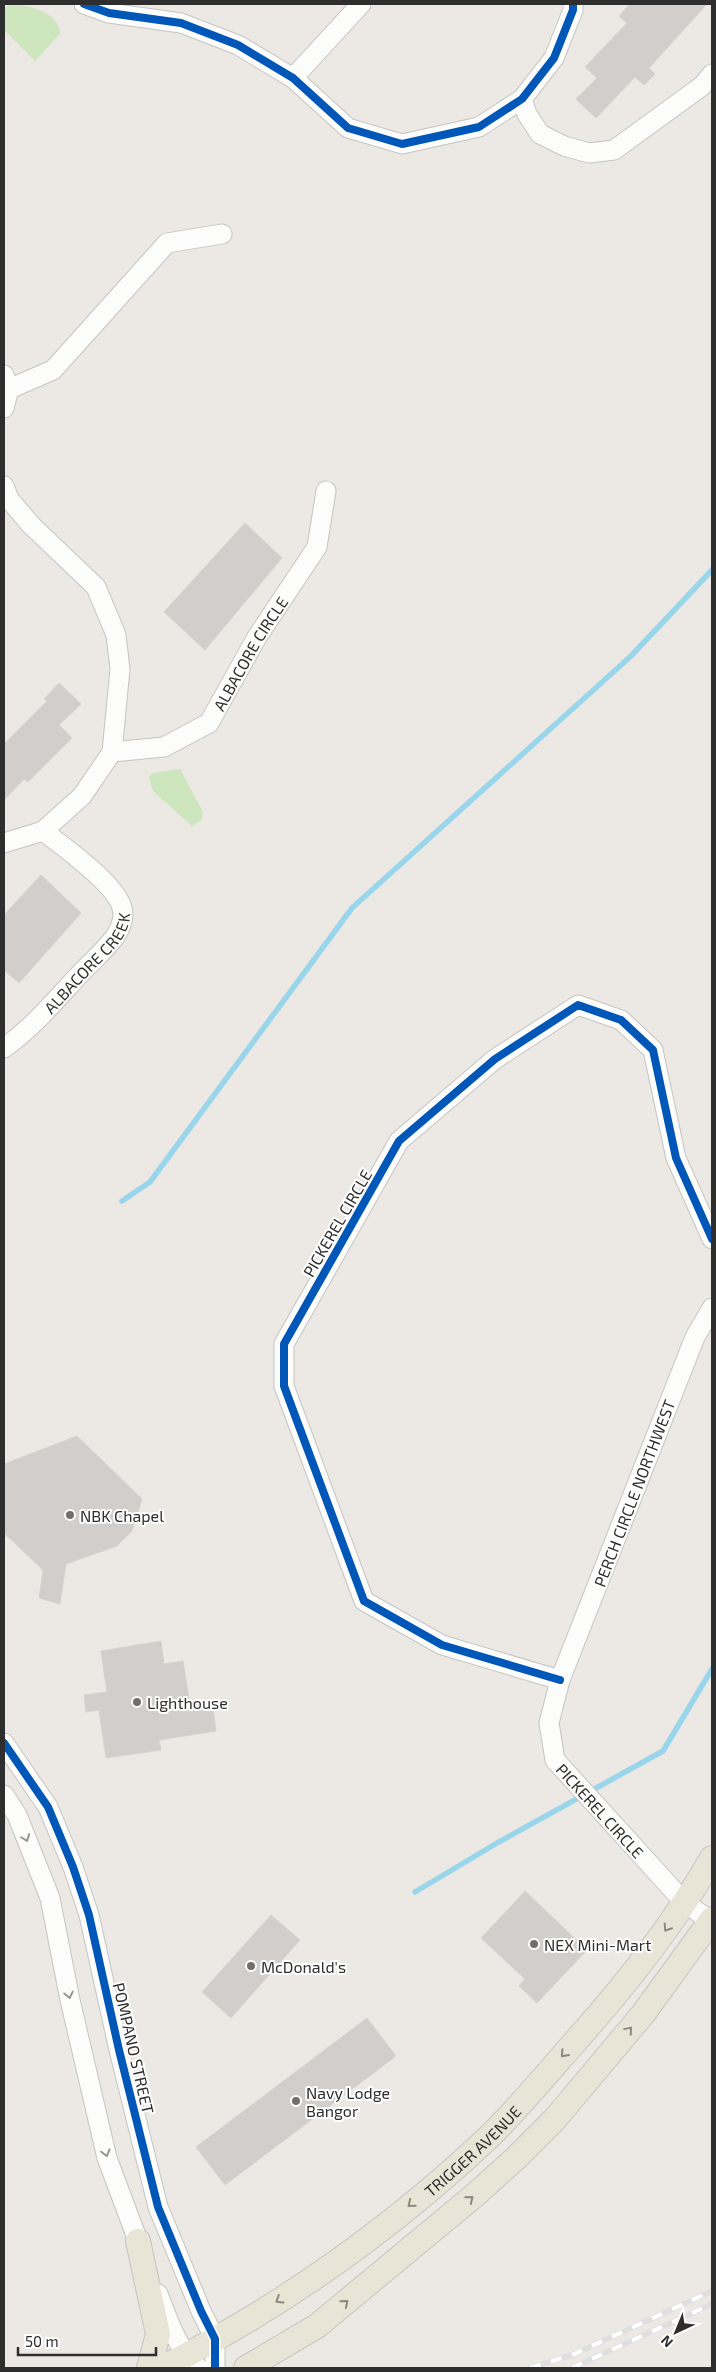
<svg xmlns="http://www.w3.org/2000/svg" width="716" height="2372" viewBox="0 0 716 2372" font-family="'Exo 2',sans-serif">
  <rect width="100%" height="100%" fill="#ece8e4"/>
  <g fill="#cee6be">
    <path d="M9,4C26,4 60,12 60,34L35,61L4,30V9Z"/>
    <polygon points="180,769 203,812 202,819 192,826 153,791 149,777 153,773"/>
  </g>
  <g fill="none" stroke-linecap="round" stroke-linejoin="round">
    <g stroke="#99d6ec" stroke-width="5.5">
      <polyline points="122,1201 150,1182 352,908 631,656 712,570"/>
      <polyline points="415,1892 497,1843 663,1751 712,1669"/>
    </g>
  </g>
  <g fill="#d1cecb" stroke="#d7d4d0">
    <polygon points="630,4 707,4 649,68 655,74 644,85 635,77 596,118 576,99 597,78 585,67 627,23 619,16"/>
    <polygon points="245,523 282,558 205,650 164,612"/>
    <polygon points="59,683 81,704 59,725 72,738 28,782 24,779 4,800 4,744 47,701 44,699"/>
    <polygon points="41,875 81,913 19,983 4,970 4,915"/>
    <polygon points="77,1436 142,1499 132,1531 117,1546 66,1564 60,1604 39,1598 43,1570 4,1533 4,1464"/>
    <polygon points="161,1641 164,1664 183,1661 191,1711 213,1708 216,1731 159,1740 161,1750 106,1758 99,1710 86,1712 84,1695 107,1692 101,1651"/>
    <polygon points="525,1891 587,1950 537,2003 519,1986 525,1979 481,1938"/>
    <polygon points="271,1915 300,1940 231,2018 202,1992"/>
    <polygon points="367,2018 396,2056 225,2185 196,2147"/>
  </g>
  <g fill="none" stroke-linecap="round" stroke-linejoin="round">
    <defs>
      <g id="minor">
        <polyline points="84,4 109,13 181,23 238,45 293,78 348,128 402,144 479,127 522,99 554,58 573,10 573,4"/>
        <polyline points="293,78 361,4"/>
        <polyline points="522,99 527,114 540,134 564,146 589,153 614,150 702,86 712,74"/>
        <polyline points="4,375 9,389 4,408"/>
        <polyline points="9,389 53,370 167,243 222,234"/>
        <polyline points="4,486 9,499 31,525 96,587 116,635 120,669 112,752 82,796 43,831 4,843"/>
        <path id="s1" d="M112,752L164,747L209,723L257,637L317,547L326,491"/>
        <path id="s2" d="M4,1048C32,1028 55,1001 78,976C90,963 104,951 115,937C120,929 125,918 122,908C117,885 63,846 43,831"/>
        <path id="s3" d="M712,1308L695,1337L560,1680L549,1723L555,1760L684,1902L712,1922"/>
        <polyline points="560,1680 442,1645 364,1601 284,1386 284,1344 399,1141 495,1059 578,1005 621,1020 653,1050 676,1158 712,1239"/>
        <polyline points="4,1743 48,1807 73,1867 89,1915 119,2050 158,2207 201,2311 215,2339 215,2368"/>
        <polyline points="4,1795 17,1815 50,1898 70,2000 107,2158 143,2254"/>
        <path d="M158,2294C168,2320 177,2348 198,2368"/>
      </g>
      <g id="major">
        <polyline points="138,2241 158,2334 149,2368"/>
        <path id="s4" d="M162,2368C281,2307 394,2227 491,2135C520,2106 546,2075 573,2044C625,1986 673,1926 712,1858"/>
        <polyline points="246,2368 317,2326 475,2195 516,2158 555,2119 643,2014 712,1919"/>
      </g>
    </defs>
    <use href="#minor" stroke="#c5c4c5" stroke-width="21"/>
    <use href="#major" stroke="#c6c5c4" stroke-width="26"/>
    <use href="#minor" stroke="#fcfcfb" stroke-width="19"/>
    <use href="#major" stroke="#e8e4d6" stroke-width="24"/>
    <defs>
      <g id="rail">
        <polyline points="530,2368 572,2355 712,2291"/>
        <polyline points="572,2368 712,2304"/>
      </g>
    </defs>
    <use href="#rail" stroke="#dfdfe1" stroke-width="5.5"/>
    <use href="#rail" stroke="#fff" stroke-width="4" stroke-dasharray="11" stroke-linecap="butt"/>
    <defs>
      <g id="cycleway">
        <polyline points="84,4 109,13 181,23 238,45 293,78 348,128 402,144 479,127 522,99 554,58 573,10 573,4"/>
        <polyline points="560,1680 442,1645 364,1601 284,1386 284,1344 399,1141 495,1059 578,1005 621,1020 653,1050 676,1158 712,1239"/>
        <polyline points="4,1743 48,1807 73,1867 89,1915 119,2050 158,2207 201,2311 215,2339 215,2368"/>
      </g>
    </defs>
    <use href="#cycleway" stroke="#fff" stroke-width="11"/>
    <use href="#cycleway" stroke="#0057b8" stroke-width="8"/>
  </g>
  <defs><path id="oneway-chevron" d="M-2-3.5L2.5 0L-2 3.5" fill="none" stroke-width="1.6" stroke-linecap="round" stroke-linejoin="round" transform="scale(1.25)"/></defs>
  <g stroke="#959594">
    <use href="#oneway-chevron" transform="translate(26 1838) rotate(69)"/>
    <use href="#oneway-chevron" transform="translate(69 1995) rotate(78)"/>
    <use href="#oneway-chevron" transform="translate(106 2153) rotate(75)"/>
  </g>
  <g stroke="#8b8982">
    <use href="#oneway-chevron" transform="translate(667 1928) rotate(123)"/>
    <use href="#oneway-chevron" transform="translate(629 2030) rotate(-50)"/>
    <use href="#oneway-chevron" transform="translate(564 2054) rotate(132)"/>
    <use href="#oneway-chevron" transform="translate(470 2199) rotate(-40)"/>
    <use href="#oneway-chevron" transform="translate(411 2204) rotate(141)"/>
    <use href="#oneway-chevron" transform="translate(279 2300) rotate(148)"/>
    <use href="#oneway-chevron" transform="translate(345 2303) rotate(-40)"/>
  </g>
  <g fill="#706f6e" stroke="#fff" stroke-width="2">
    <circle cx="70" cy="1515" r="5"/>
    <circle cx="137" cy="1702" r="5"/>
    <circle cx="534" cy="1944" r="5"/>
    <circle cx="251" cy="1966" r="5"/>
    <circle cx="296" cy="2101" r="5"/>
  </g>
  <g text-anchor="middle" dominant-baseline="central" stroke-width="4" stroke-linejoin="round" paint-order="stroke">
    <g font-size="16" fill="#2e2e2e" stroke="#fff">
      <text stroke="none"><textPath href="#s1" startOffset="184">ALBACORE CIRCLE</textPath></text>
      <text stroke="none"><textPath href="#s2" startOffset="120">ALBACORE CREEK</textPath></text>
      <text transform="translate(337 1223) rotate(-60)">PICKEREL CIRCLE</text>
      <text transform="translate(634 1493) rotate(-69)">PERCH CIRCLE NORTHWEST</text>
      <text stroke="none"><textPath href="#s3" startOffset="552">PICKEREL CIRCLE</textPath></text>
      <text transform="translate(134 2048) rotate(77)">POMPANO STREET</text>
      <text stroke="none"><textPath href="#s4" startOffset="380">TRIGGER AVENUE</textPath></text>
    </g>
    <g font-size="16" fill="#2e2e2e" stroke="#fff" text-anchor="start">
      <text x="80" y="1515">NBK Chapel</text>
      <text x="147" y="1702">Lighthouse</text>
      <text x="544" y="1944">NEX Mini-Mart</text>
      <text x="261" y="1966">McDonald's</text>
      <text x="306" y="2092">Navy Lodge<tspan x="306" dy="18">Bangor</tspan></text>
    </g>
  </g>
  <rect width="716" height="2372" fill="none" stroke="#2e2e2e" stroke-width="10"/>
  <g transform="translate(676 2332) rotate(224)" stroke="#ffffff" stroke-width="4" paint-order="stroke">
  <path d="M0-4L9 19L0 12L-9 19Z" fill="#2e2e2e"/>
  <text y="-8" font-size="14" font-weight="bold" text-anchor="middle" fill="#2e2e2e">N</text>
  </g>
  <path d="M18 2347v8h138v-8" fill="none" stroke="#2e2e2e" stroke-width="2.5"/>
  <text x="25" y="2347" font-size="15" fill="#2e2e2e" stroke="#ffffff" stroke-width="4" paint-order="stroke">50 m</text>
</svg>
